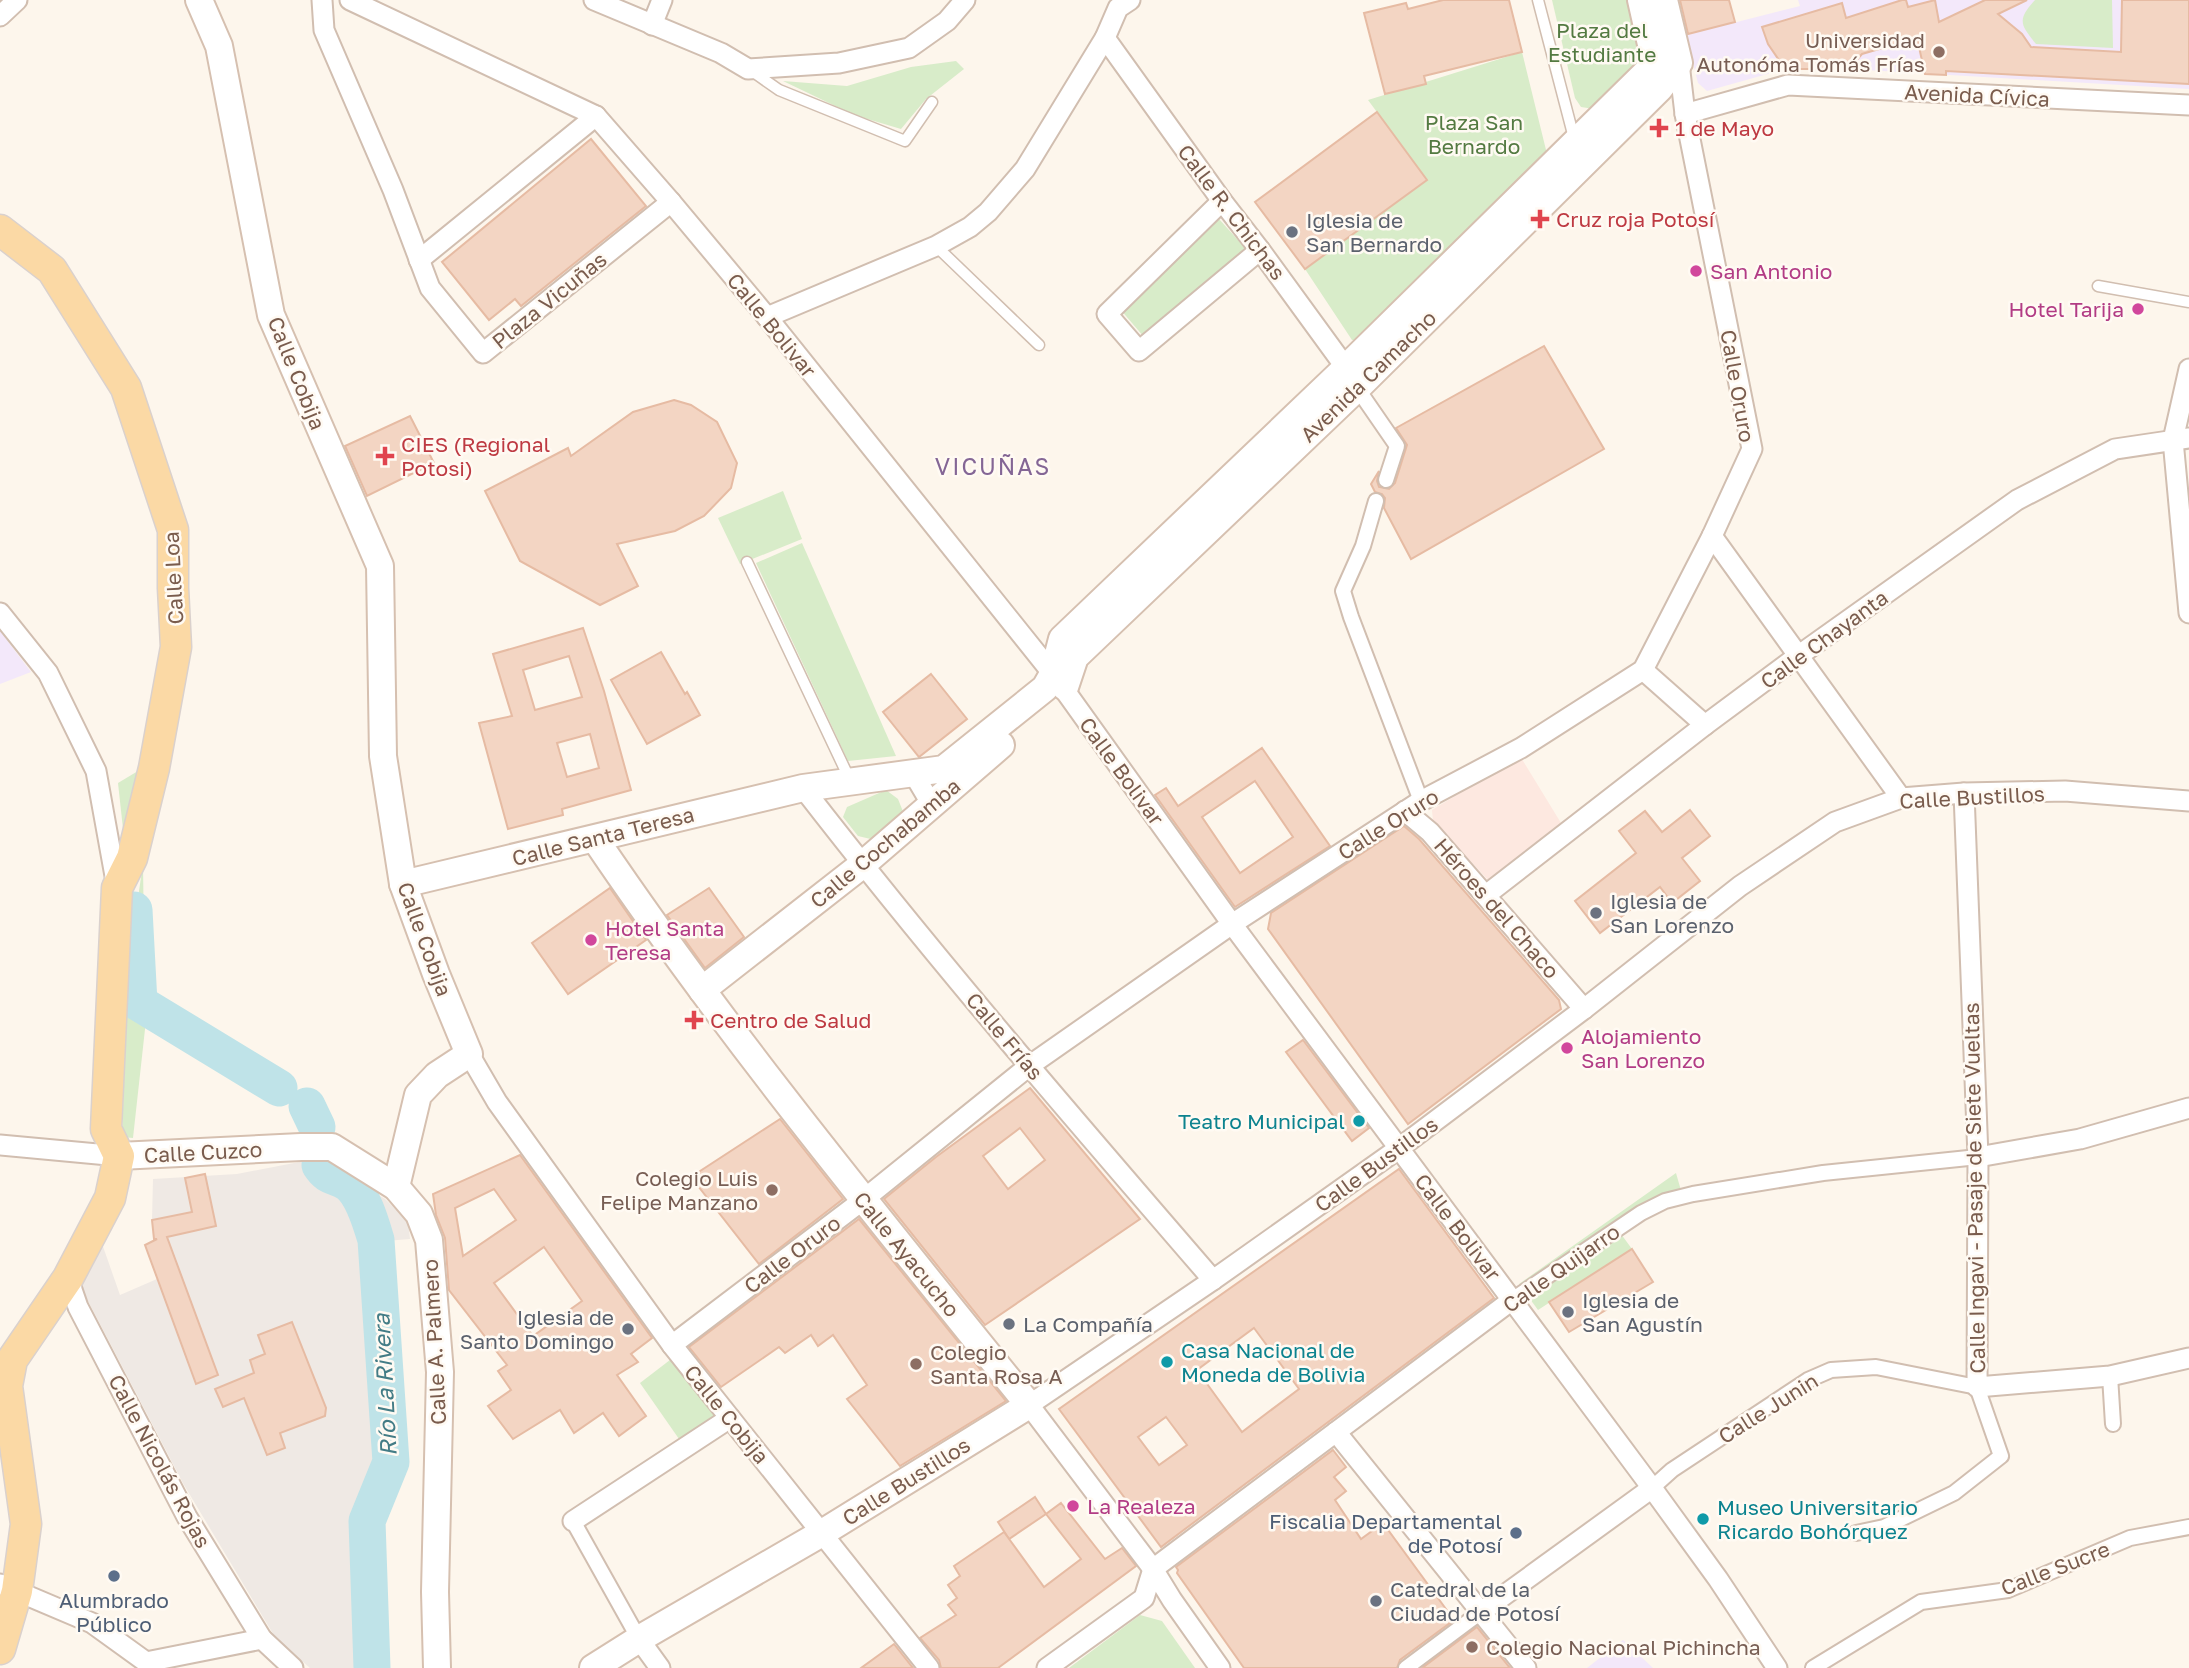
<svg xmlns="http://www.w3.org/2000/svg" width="2189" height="1668" viewBox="0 0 2189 1668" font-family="'Golos Text',sans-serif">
  <rect width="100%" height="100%" fill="#fdf6ec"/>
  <polygon fill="#fde8e0" points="1520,756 1561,823 1489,881 1433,821 1432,810"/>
  <polygon fill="#efe9e4" points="320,1158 385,1199 408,1221 410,1239 373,1242 385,1462 364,1514 369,1668 310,1668 275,1637 184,1485 77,1280 100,1238 120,1295 157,1279 145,1245 154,1240 152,1220 153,1179 237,1174"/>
  <g fill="#f3e8fa">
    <polygon points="1798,0 2189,0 2189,89 1849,69 1785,69 1707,91 1698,83 1686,35 1800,6"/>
    <polygon points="0,631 31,672 0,684"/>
    <polygon points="1623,1640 1653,1668 1587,1668"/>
  </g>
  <g fill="#d8ecc9">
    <polygon points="1552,0 1632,0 1642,46 1637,65 1594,109 1581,107 1575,98"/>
    <path d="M2035,0H2112L2113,48L2036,44C2020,24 2017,20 2035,0Z"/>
    <polygon points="1522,52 1547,154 1363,340 1352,340 1305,269 1427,180 1368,100"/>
    <polygon points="956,61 964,69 926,99 901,129 854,115 783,81 847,86 911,67"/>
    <polygon points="1219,219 1246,249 1144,337 1120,309"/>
    <polygon points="783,491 802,539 740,564 718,518"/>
    <polygon points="802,543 896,756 848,761 756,563"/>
    <polygon points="143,768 124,838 118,783"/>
    <polygon points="886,790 898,799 904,814 879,841 858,836 843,817 847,807"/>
    <polygon points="143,864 144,939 149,993 133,1138 122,1137 128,965"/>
    <polygon points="1676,1173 1684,1201 1644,1218 1621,1234 1632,1249 1538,1310 1519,1284"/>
    <polygon points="670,1360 723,1424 686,1449 640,1383"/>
    <polygon points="1140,1615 1162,1621 1195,1668 1069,1668"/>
  </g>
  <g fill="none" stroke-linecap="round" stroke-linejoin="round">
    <g stroke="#bfe3e8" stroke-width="37">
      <polyline points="134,910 139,1003 279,1088"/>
      <polyline points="307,1106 317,1127"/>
      <path d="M320,1165C329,1179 336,1175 348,1183C363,1194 371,1223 376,1240L391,1462L367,1521L372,1668"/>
    </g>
  </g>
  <g fill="#f3d5c3" stroke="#e6bba3" stroke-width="2" fill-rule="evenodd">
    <polygon points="1443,0 1509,0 1522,52 1424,76 1426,84 1385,94 1364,13 1406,3 1408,9"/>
    <polygon points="1680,0 1729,0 1735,22 1688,34"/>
    <polygon points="1902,0 1906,0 1908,7 1935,0 1939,22 1985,0 2027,0 1998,14 2022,34 2031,47 2121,52 2122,0 2189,0 2189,84 1946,71 1946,75 1925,74 1917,38 1862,54 1849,69 1785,69 1768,44 1762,27 1842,3 1846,18"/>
    <polygon points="1377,112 1427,180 1305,269 1255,202"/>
    <polygon points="591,139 646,206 521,306 515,299 489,320 442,262"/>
    <polygon points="1544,346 1604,449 1411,559 1384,508 1385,498 1382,494 1375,492 1371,484 1379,471 1377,481 1379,487 1389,489 1395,483 1407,445 1396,428"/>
    <polygon points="674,400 691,405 717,422 737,463 731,488 704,516 675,531 617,544 638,586 600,605 520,561 485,491 568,448 571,456 633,412"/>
    <polygon points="410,416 434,463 367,496 345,446"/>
    <path d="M583,628L604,691L631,790L562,809L563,815L508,829L479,723L512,716L493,654ZM569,656L582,697L535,710L523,670ZM590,734L599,768L567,777L557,743Z"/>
    <polygon points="661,652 685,694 687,692 700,715 647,744 611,680"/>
    <polygon points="931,674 967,719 919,757 883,712"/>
    <path d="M1262,748L1330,846L1235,907L1155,795L1166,788L1178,806ZM1255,781L1293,837L1240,873L1202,817Z"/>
    <polygon points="1690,810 1710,836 1682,858 1700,881 1672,903 1660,887 1600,933 1575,901 1636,853 1619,831 1645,811 1662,832"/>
    <polygon points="1404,826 1419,839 1559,1000 1561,1009 1408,1124 1268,929 1271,913"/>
    <polygon points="610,888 646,940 568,994 532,943"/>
    <polygon points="709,888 744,937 705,968 667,915"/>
    <polygon points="1303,1040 1369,1128 1352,1141 1286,1052"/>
    <path d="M1030,1088L1140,1219L985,1325L884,1199L936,1157ZM1020,1128L1045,1160L1008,1189L983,1156Z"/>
    <polygon points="780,1119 843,1199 759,1264 691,1177"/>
    <path d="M520,1155L652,1338L631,1354L638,1362L617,1375L646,1416L619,1436L603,1413L574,1433L560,1410L513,1439L488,1406L511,1390L498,1371L507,1365L449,1290L445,1238L436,1215L433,1194ZM494,1189L516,1220L463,1256L455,1208ZM544,1247L582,1301L533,1336L494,1283Z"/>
    <path d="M1399,1169L1494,1298L1161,1547L1059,1409ZM1254,1328L1299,1389L1242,1432L1197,1370ZM1166,1417L1187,1445L1159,1465L1138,1437Z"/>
    <polygon points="205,1174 216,1226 167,1237 218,1375 196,1384 145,1245 157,1239 154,1239 152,1220 192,1212 185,1178"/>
    <polygon points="859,1219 1006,1401 900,1466 847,1399 867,1385 833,1335 818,1346 811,1335 785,1353 779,1347 721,1387 689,1347"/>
    <polygon points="1632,1249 1653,1282 1569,1332 1549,1302"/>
    <polygon points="292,1322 326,1408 325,1416 280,1433 285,1448 267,1455 244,1398 223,1407 215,1389 254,1373 250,1360 265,1354 258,1335"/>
    <polygon points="1333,1450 1346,1467 1334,1477 1346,1491 1335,1500 1361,1539 1383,1523 1454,1620 1400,1660 1397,1668 1244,1668 1177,1573 1178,1570 1176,1567"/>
    <polygon points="1035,1497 1046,1514 1009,1539 998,1522"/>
    <polygon points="1061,1503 1105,1559 1122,1548 1136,1566 998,1668 941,1668 939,1660 920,1638 956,1615 948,1605 957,1598 948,1585 960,1576 954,1566 1004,1532 1044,1587 1081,1559 1046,1514"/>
    <polygon points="1477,1627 1510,1668 1422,1668"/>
    <polygon points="894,1644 913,1668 861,1668"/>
  </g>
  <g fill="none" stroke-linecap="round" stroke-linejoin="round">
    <defs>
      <g id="service">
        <polyline points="1538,0 1574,138"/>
        <polyline points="752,71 779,90 905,141 932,102"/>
        <polyline points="936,246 1039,345"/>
        <polyline points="2098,286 2189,302"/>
        <polyline points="747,562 850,780"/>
      </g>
      <g id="pedestrian">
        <polyline points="1357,388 1397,446 1386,480"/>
        <polyline points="1376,501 1363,546 1343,591 1351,617 1421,801"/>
        <polyline points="1512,1300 1641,1213 1665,1201 1693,1194 1823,1173 1978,1157"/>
        <polyline points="2110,1376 2113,1424"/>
        <polyline points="1652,1488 1672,1470 1808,1380 1831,1370 1876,1367 1977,1387 2001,1456 1954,1493 1884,1527 1856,1533"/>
        <polyline points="573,1521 639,1639"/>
        <polyline points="1406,1668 1481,1612"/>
        <polyline points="1813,1668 1921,1602 2008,1590 2130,1538 2189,1527"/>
      </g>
      <g id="minor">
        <polyline points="322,0 324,30 393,190 430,288 483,353 671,202"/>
        <polyline points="350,0 596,116 671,202 767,317 1053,674 1232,924 1652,1488 1718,1579 1777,1668"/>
        <polyline points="594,0 721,53 748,69 839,63 909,48 947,21 965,0"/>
        <polyline points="0,16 17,0"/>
        <polyline points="652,25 662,0"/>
        <polyline points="1105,38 1222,201 1260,250 1346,368 1352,380"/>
        <polyline points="1685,114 1788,85 2189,105"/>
        <polyline points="1222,201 1107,314 1139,351 1260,250"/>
        <polyline points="419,260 596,116"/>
        <polyline points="767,317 936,246 970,227 988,212 1025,169 1105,38 1118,8 1130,0"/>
        <polyline points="2189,369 2173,440 2189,613"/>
        <polyline points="1712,536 1901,798"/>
        <polyline points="0,613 48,673 96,771 117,887"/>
        <polyline points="1643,670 1705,725"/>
        <polyline points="913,773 932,805"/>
        <path d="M803,788C933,956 1073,1118 1213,1280"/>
        <polyline points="1964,793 1978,1157 1977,1387 2110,1376 2189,1358"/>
        <polyline points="1405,811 1430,832 1584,1009"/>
        <polyline points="1486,895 1705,725 1798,656 2017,500 2115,449 2189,438"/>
        <polyline points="469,1054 497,1102 672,1345 929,1668"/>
        <polyline points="0,1145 119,1156"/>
        <polyline points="1978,1157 2080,1139 2189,1108"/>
        <polyline points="68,1278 78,1307 187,1517 262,1639"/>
        <polyline points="672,1345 863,1200 1029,1066 1232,924 1421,801 1521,748 1643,670 1712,536 1752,449 1685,114 1679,63"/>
        <polyline points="1336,1432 1526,1668"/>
        <polyline points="573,1521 730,1418"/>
        <polyline points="0,1584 92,1623 146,1662 262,1639 293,1668"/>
        <polyline points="1481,1612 1652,1488"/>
        <polyline points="639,1639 660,1668"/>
        <polyline points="1047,1668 1144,1598 1153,1569 1512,1300"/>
        <polyline points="1220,1668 1172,1600 1153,1569 1029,1405 1213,1280 1398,1149 1584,1009 1740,886 1835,822 1901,798 1964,793 2065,791 2189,801"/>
      </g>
      <g id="secondary">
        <polyline points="199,0 219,46 271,315 380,566 383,756 403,884 436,974 469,1054 437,1075 418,1095 396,1187"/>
        <polyline points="1641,0 1659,80"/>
        <polyline points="1065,687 1075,657 1357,388 1660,88 1679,63 1664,0"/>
        <polyline points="403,884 803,788 944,769 1045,688 1053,674 1062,639 1346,368 1656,63"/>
        <polyline points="702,990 862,865 1001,745"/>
        <polyline points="119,1156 301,1147 332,1147 396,1187 419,1214 429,1240 440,1372 435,1592 437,1668"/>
        <path d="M593,1668L639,1639L822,1533L1029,1405C880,1220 728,1036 595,839"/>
      </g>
      <polyline id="primary" points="0,230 52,270 126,388 173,530 173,588 176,647 154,768 132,858 117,888 106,1129 119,1156 110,1198 68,1278 12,1360 7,1386 26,1524 17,1591 0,1649"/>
    </defs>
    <use href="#service" stroke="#d1beb0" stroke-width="13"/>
    <use href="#pedestrian" stroke="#d1beb0" stroke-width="18"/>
    <use href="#minor" stroke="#d1beb0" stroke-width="23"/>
    <use href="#secondary" stroke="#d6c0b0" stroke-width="30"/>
    <use href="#primary" stroke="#dad1cd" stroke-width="33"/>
    <use href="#service" stroke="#fff" stroke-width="10"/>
    <use href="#pedestrian" stroke="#fff" stroke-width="14"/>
    <use href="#minor" stroke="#fff" stroke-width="19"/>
    <use href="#secondary" stroke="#fff" stroke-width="26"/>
    <use href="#primary" stroke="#fbd9a5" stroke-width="30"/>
  </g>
  <g fill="#8d6e63" stroke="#fffaf3" stroke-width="2.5">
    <circle cx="1939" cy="52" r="7"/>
    <circle cx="772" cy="1190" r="7"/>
    <circle cx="916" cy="1364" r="7"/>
    <circle cx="1472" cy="1647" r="7"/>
  </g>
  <g fill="#e0444e" stroke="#fffaf3" stroke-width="2.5">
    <path d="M1655.5 117.5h7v7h7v7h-7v7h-7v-7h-7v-7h7z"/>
    <path d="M1536.5 208.5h7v7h7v7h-7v7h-7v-7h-7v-7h7z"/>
    <path d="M381.5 445.5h7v7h7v7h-7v7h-7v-7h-7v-7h7z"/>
    <path d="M690.5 1009.5h7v7h7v7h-7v7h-7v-7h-7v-7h7z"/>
  </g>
  <g fill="#6b7280" stroke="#fffaf3" stroke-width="2.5">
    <circle cx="1292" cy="232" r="7"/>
    <circle cx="1596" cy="913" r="7"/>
    <circle cx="1568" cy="1312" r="7"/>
    <circle cx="1009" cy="1324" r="7"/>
    <circle cx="628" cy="1329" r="7"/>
    <circle cx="1376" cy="1601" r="7"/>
  </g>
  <g fill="#d1479c" stroke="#fffaf3" stroke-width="2.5">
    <circle cx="1696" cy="271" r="7"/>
    <circle cx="2138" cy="309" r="7"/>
    <circle cx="591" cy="940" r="7"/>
    <circle cx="1567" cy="1048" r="7"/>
    <circle cx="1073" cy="1506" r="7"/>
  </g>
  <g fill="#0f9aa8" stroke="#fffaf3" stroke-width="2.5">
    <circle cx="1359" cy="1121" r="7"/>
    <circle cx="1167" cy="1362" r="7"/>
    <circle cx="1703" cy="1519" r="7"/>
  </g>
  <g fill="#5c6f8a" stroke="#fffaf3" stroke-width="2.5">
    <circle cx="1516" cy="1533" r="7"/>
    <circle cx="114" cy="1576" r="7"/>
  </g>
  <g text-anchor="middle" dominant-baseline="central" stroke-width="5" stroke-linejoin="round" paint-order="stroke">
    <g font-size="21" fill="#537a41" stroke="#fffaf3">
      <text x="1602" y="30">Plaza del<tspan x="1602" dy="24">Estudiante</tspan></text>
      <text x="1474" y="122">Plaza San<tspan x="1474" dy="24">Bernardo</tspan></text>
    </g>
    <g font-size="21" fill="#785e54" stroke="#fffaf3" text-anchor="end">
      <text x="1925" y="40">Universidad<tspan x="1925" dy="24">Autonóma Tomás Frías</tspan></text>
      <text x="758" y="1178">Colegio Luis<tspan x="758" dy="24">Felipe Manzano</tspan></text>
      <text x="930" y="1352" text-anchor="start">Colegio<tspan x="930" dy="24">Santa Rosa A</tspan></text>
      <text x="1486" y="1647" text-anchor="start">Colegio Nacional Pichincha</text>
    </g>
    <g font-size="21" fill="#7a5c4d" stroke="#fffaf3">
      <text transform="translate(1977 95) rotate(3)">Avenida Cívica</text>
      <text transform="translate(1232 212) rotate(53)">Calle R. Chichas</text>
      <text transform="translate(549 300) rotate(-39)">Plaza Vicuñas</text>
      <text transform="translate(772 325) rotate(51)">Calle Bolivar</text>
      <text transform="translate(297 373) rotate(68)">Calle Cobija</text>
      <text transform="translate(1368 376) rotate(-44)">Avenida Camacho</text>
      <text transform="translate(1738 386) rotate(80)">Calle Oruro</text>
      <text transform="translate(173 578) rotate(-93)">Calle Loa</text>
      <text transform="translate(1824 639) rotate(-36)">Calle Chayanta</text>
      <text transform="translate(1122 771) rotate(54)">Calle Bolivar</text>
      <text transform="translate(1972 797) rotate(-3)">Calle Bustillos</text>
      <text transform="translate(1388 824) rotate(-32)">Calle Oruro</text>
      <text transform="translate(603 836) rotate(-14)">Calle Santa Teresa</text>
      <text transform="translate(885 843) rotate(-40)">Calle Cochabamba</text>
      <text transform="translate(1497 908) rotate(49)">Héroes del Chaco</text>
      <text transform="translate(425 939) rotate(70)">Calle Cobija</text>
      <text transform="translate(1005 1036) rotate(50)">Calle Frías</text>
      <text transform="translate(203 1152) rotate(-3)">Calle Cuzco</text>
      <text transform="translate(1376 1164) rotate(-36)">Calle Bustillos</text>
      <text transform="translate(1974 1188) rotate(-91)">Calle Ingavi - Pasaje de Siete Vueltas</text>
      <text transform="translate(1458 1227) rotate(53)">Calle Bolivar</text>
      <text transform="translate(792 1254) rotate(-37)">Calle Oruro</text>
      <text transform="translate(907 1254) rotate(51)">Calle Ayacucho</text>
      <text transform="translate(1561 1268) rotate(-35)">Calle Quijarro</text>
      <text transform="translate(434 1342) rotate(-93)">Calle A. Palmero</text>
      <text transform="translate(1768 1408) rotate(-32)">Calle Junin</text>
      <text transform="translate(727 1414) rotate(51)">Calle Cobija</text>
      <text transform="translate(160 1461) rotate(62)">Calle Nicolás Rojas</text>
      <text transform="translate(906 1481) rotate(-32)">Calle Bustillos</text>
      <text transform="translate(2055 1568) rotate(-21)">Calle Sucre</text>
    </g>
    <g font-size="21" fill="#be3a42" stroke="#fffaf3" text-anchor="start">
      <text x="1675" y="128">1 de Mayo</text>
      <text x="1556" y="219">Cruz roja Potosí</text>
      <text x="401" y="444">CIES (Regional<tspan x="401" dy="24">Potosi)</tspan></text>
      <text x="710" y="1020">Centro de Salud</text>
    </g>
    <g font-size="21" fill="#5b616d" stroke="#fffaf3" text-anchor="start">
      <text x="1306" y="220">Iglesia de<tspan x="1306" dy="24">San Bernardo</tspan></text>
      <text x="1610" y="901">Iglesia de<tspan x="1610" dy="24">San Lorenzo</tspan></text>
      <text x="1582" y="1300">Iglesia de<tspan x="1582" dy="24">San Agustín</tspan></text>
      <text x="614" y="1317" text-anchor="end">Iglesia de<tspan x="614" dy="24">Santo Domingo</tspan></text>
      <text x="1023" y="1324">La Compañía</text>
      <text x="1390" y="1589">Catedral de la<tspan x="1390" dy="24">Ciudad de Potosí</tspan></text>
    </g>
    <g font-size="21" fill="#b23c85" stroke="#fffaf3" text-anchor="start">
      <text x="1710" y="271">San Antonio</text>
      <text x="2124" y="309" text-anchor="end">Hotel Tarija</text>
      <text x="605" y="928">Hotel Santa<tspan x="605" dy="24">Teresa</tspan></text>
      <text x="1581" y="1036">Alojamiento<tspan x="1581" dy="24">San Lorenzo</tspan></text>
      <text x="1087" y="1506">La Realeza</text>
    </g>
    <g font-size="21" fill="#0d838f" stroke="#fffaf3" text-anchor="start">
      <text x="1345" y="1121" text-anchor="end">Teatro Municipal</text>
      <text x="1181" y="1350">Casa Nacional de<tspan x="1181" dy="24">Moneda de Bolivia</tspan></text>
      <text x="1717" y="1507">Museo Universitario<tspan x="1717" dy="24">Ricardo Bohórquez</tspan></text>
    </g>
    <g font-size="21" fill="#4e5e75" stroke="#fffaf3" text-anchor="end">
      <text x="1502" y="1521">Fiscalia Departamental<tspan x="1502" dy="24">de Potosí</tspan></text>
      <text x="114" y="1600" text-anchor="middle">Alumbrado<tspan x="114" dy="24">Público</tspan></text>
    </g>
    <g font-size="23" letter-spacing="2" fill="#846695" stroke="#fffaf3">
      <text x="993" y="466">VICUÑAS</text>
    </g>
    <g font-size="23" font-style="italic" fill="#437c86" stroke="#fffaf3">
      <text transform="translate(384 1385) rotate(-93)">Río La Rivera</text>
    </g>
  </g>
</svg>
